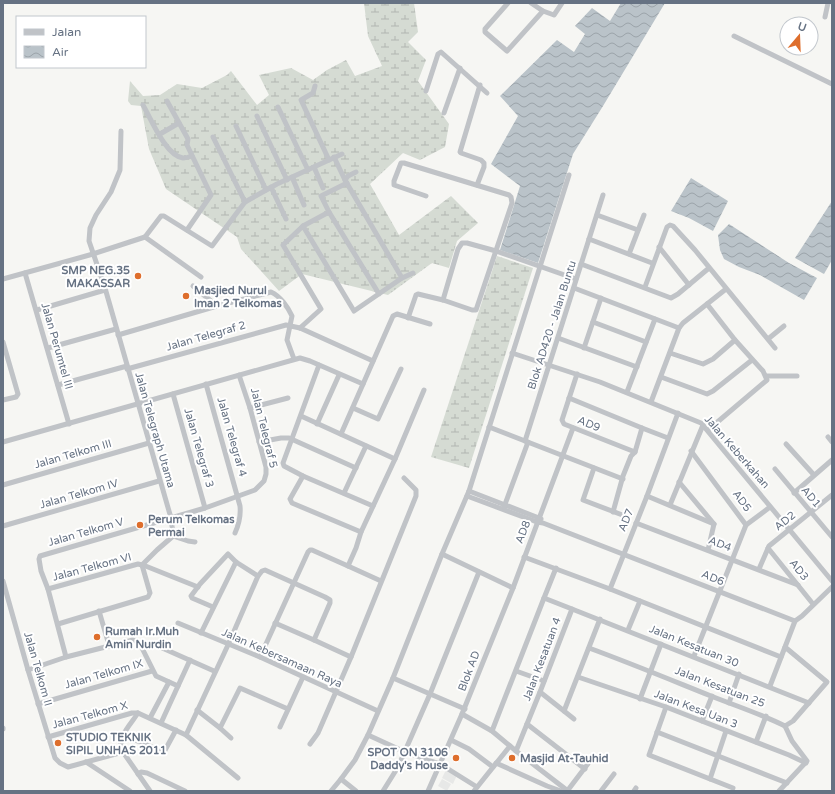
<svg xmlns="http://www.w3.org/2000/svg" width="835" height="794" viewBox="0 0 835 794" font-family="'Varela Round',sans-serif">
  <defs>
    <pattern id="wetland-marsh" width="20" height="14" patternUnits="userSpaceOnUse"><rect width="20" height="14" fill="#d5dbd3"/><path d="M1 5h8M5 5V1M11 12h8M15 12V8" fill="none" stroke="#b1b6b1"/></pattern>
    <pattern id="water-waves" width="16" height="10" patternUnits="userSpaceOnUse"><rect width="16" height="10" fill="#bac3c9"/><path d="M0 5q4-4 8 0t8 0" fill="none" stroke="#9ba3a9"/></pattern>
  </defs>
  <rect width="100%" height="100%" fill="#f6f6f3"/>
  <g fill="#e7e8e7">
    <polygon points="446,770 457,775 453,784 442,778"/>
    <polygon points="442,779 451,784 447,791 438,786"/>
  </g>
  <g fill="url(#wetland-marsh)">
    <polygon points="364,3 414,3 418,32 408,42 426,60 418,81 449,124 445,147 420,160 403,153 370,184 399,235 451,196 478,223 457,241 449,268 432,263 388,295 302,274 279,291 241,249 237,237 166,189 149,149 141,106 131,105 128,101 130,81 143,96 160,95 177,84 202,88 227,75 231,71 257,105 269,95 259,75 291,68 313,80 327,70 346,60 355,76 382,66 368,36"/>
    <polygon points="497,256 533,268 469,468 431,457"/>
  </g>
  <g fill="url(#water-waves)">
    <polygon points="621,3 665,3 603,106 573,154 538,263 500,250 520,186 491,164 518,116 500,96 557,40 574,52 585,34 575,26 592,8 610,21"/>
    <polygon points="691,178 728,201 713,231 689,218 671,211"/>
    <polygon points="832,201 832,260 824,274 795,258"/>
    <polygon points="729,224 789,263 817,278 804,300 760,275 739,267 724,259 720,250 718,235"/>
  </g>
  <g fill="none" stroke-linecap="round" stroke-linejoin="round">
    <g stroke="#c0c3c7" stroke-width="5">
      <polyline points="508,3 485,29 485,32 507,51 543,11 554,15 562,3"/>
      <polyline points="531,3 543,11"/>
      <polyline points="825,17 828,3"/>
      <polyline points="734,36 832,84"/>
      <polyline points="315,86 313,93 301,100 329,160"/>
      <polyline points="426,91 438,54 441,52 487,93"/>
      <polyline points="167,101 188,139 187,145 211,195 187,230"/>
      <path d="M143,105C151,119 166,156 183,158C186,158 189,157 192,156"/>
      <polyline points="278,107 308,170"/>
      <polyline points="444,113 460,68"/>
      <polyline points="257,116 287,180"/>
      <polyline points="236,126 266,190"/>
      <polyline points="160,134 179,123"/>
      <polyline points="213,137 245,202"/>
      <polyline points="334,157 345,180"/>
      <polyline points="314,167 323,188"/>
      <polyline points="356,172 348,176 345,180 402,278 354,311 303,226 329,212 379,294"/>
      <polyline points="292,177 304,205"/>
      <polyline points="477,185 484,167 484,163 481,160 461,153 460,152 480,85"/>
      <polyline points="271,187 286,219"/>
      <polyline points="329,212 321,196 347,183"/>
      <polyline points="597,215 638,230"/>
      <polyline points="145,237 201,277"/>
      <polyline points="589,239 652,263"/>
      <polyline points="659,247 689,285"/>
      <polyline points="629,254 644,215"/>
      <polyline points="581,264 671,298 678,294 709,268"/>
      <polyline points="25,273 69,424"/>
      <polyline points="402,278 413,273"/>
      <polyline points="3,279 93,254 145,237 161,216 164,216 212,246 245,202 277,184 342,154"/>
      <polyline points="193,286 217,306"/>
      <polyline points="645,287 667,227 670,225 673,226 695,250 775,348"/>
      <polyline points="574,288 679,328"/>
      <polyline points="443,300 458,249 462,243 467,243 496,251 576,279"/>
      <polyline points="37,310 105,290"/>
      <polyline points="408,318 416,295 418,294 443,300 472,310 476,310 512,203 511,197 509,195 404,163 401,163 394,181 394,185 426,196"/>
      <polyline points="593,322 646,342"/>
      <polyline points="300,328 321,309 283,245 303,226"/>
      <path d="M118,335L217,306L271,292C280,296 288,307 292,316L287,340L294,359"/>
      <polyline points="558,338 637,367"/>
      <polyline points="768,339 784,326"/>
      <polyline points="3,342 18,394 16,397 3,400"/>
      <polyline points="48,348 116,329"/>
      <polyline points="584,348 601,298"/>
      <polyline points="512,353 600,382 701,423 832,581"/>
      <polyline points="670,353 703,364 713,359 735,340 707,304"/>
      <polyline points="319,365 283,463 284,466 303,476 373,506"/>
      <polyline points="127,369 286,325 300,328 373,361"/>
      <polyline points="577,374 562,420 564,424 635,452"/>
      <polyline points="766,376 797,376"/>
      <polyline points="661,377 707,394 713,391 752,360"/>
      <path d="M206,384L240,506C241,516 239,524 235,533"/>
      <polyline points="58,385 127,366"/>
      <polyline points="627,392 655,319"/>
      <polyline points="173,394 205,508"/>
      <polyline points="569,398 642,428"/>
      <polyline points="651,402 679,328 683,323 726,289"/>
      <polyline points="250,408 288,398"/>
      <polyline points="353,408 378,419 401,369"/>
      <polyline points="301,416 395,459"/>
      <polyline points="317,424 339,375"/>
      <polyline points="489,427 623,479"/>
      <polyline points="708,430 767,380 763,371 735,340"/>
      <polyline points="341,434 393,316 397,314 430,324"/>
      <polyline points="828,437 832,442"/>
      <polyline points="525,441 603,195"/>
      <polyline points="3,442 300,358 310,361 363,384"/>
      <polyline points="259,442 281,438 289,438 356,468"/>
      <polyline points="786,444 814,475"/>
      <polyline points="691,451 746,525 694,656"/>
      <polyline points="594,468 583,500 625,516"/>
      <polyline points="775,469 832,537"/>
      <polyline points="679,482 714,524"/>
      <polyline points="3,485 149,443"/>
      <polyline points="469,491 539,518 541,519"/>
      <polyline points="344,493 366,446"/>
      <polyline points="794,493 832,460"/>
      <polyline points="467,496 537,522 543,523 795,621"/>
      <polyline points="647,496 714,524 708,550"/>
      <polyline points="670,505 703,425"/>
      <polyline points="504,507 528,442"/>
      <polyline points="613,512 623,476 631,456 635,452 642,428 668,438"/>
      <polyline points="636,523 798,585"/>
      <polyline points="746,525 770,507"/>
      <polyline points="3,526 159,481"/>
      <polyline points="361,532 395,459 424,390"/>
      <polyline points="173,536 188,541 195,542"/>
      <polyline points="768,548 813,604"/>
      <polyline points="442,554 513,588"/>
      <polyline points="524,557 610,589 781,657"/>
      <polyline points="143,565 198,587"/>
      <polyline points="348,566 381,581"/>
      <polyline points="759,569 769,546 832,495"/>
      <polyline points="258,576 262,571 265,570 325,597 330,600 330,603 314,640 275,623"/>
      <polyline points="3,581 28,670 55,758 60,763 68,767 123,752"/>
      <polyline points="48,589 138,564 142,565"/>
      <polyline points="610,589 647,496 678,413"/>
      <polyline points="572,609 809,703"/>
      <polyline points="99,611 109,645"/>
      <polyline points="178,623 260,657 378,711"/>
      <polyline points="58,624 148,597 150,593 142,565 157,550 172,537 173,534 171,518 105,288 89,241 90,228 96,215 111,192 120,170 121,131"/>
      <polyline points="628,630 640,601"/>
      <polyline points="201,633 236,562"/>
      <polyline points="314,640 351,657"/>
      <polyline points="160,647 214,671"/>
      <path d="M589,648C630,663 671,680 711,696C736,706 761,714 785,726"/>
      <polyline points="66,657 48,589 41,571 39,559 40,556 205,508 255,490 264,481 266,474 266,467 250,408 239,375"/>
      <polyline points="260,657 308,552 310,550 312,550 348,566 356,548 361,532 292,503 290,499 303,476"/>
      <polyline points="28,670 66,657 133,640 138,642 141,646 156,676 178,686 190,660"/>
      <polyline points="516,671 544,681"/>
      <polyline points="578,677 666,707 789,755 806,763"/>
      <polyline points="393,678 442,554 469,491 569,175"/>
      <polyline points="770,686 795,621 802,616 832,587"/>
      <polyline points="540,692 564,711 600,619"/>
      <polyline points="640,699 661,644"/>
      <polyline points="729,703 739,674"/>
      <polyline points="38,704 152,671"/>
      <polyline points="666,707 649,755 733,788"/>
      <polyline points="465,709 393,678 368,735 405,752 440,764 477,787"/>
      <polyline points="197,710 220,728 240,688 288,709"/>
      <polyline points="564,711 574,719"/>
      <path d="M138,713C131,724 115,739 123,752L150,791"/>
      <polyline points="462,714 492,731 516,751 568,791"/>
      <polyline points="150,718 169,682"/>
      <polyline points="702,721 712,696"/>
      <polyline points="161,723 178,686"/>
      <polyline points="527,724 585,769"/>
      <polyline points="785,726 793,721 827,682 785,647"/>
      <polyline points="280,727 303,677"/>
      <polyline points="3,728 3,729"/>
      <polyline points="220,728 231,738"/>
      <polyline points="492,731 544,598"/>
      <polyline points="657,732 787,783"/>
      <polyline points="186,735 228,645 258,576 236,562 228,554 200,584 191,596 192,598 213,607"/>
      <polyline points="48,737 132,713 138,713 186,735 238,778"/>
      <polyline points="135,740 164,752 176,730"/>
      <polyline points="451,740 469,749 493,767"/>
      <polyline points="756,742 766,716"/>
      <polyline points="310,744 318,733 351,657 416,496 416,490 404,478"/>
      <polyline points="516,751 540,692 572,609 544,598 556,568"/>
      <polyline points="86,762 130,791"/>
      <polyline points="496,763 547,786 561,791"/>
      <polyline points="138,774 141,772 147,773 185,791"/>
      <polyline points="341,779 355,760 368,735"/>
      <polyline points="710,779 726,731"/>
      <polyline points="568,790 593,757"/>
      <polyline points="331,791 341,779 356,791"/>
      <polyline points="383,791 398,767 430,694 479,572"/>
      <polyline points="428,791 462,714 513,588 573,428"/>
      <polyline points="474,791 510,746"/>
      <polyline points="601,791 614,774"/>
      <polyline points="634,791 636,788"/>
      <polyline points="779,791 807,761 792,741 785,726"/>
    </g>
  </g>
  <g fill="#de6e2c" stroke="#fff" stroke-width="1.5">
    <circle cx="138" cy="276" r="4"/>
    <circle cx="186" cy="296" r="4"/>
    <circle cx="140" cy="525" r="4"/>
    <circle cx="97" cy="637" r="4"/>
    <circle cx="58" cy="743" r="4"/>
    <circle cx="456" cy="758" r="4"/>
    <circle cx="512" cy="758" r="4"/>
  </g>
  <g text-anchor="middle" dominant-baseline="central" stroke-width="4" stroke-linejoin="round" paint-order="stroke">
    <g font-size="11" font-weight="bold" fill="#667283" stroke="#fff" text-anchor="start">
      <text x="130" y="270" text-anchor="end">SMP NEG.35<tspan x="130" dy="13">MAKASSAR</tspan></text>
      <text x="194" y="290">Masjied Nurul<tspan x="194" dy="13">Iman 2 Telkomas</tspan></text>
      <text x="148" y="519">Perum Telkomas<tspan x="148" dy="13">Permai</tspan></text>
      <text x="105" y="631">Rumah Ir.Muh<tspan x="105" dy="13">Amin Nurdin</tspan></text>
      <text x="66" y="737">STUDIO TEKNIK<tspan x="66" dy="13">SIPIL UNHAS 2011</tspan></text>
      <text x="448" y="752" text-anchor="end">SPOT ON 3106<tspan x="448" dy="13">Daddy's House</tspan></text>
      <text x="520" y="758">Masjid At-Tauhid</text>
    </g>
    <g font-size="11" fill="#667283" stroke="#fff">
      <text transform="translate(552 325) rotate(-72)">Blok AD420 - Jalan Buntu</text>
      <text transform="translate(206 336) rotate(-16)">Jalan Telegraf 2</text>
      <text transform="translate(57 346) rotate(74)">Jalan Perumtel III</text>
      <text transform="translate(589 424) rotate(22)">AD9</text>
      <text transform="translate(264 428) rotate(76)">Jalan Telegraf 5</text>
      <text transform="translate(155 430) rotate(74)">Jalan Telegraph Utama</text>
      <text transform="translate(232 437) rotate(74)">Jalan Telegraf 4</text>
      <text transform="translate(199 448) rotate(74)">Jalan Telegraf 3</text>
      <text transform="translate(737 452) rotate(49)">Jalan Keberkahan</text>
      <text transform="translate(73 454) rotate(-16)">Jalan Telkom III</text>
      <text transform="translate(79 494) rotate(-16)">Jalan Telkom IV</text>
      <text transform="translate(811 497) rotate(50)">AD1</text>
      <text transform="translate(742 501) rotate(53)">AD5</text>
      <text transform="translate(626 520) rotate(-68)">AD7</text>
      <text transform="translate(785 521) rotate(-39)">AD2</text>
      <text transform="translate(86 532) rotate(-16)">Jalan Telkom V</text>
      <text transform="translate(523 532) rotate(-69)">AD8</text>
      <text transform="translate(720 544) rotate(21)">AD4</text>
      <text transform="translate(92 567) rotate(-15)">Jalan Telkom VI</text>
      <text transform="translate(799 570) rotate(51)">AD3</text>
      <text transform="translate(713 578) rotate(22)">AD6</text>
      <text transform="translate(694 646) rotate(22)">Jalan Kesatuan 30</text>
      <text transform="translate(282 658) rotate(24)">Jalan Kebersamaan Raya</text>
      <text transform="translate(542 659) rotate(-69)">Jalan Kesatuan 4</text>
      <text transform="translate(38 669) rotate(74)">Jalan Telkom II</text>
      <text transform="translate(469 671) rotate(-69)">Blok AD</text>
      <text transform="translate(104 674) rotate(-16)">Jalan Telkom IX</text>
      <text transform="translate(720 687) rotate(21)">Jalan Kesatuan 25</text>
      <text transform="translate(696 709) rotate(21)">Jalan Kesa Uan 3</text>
      <text transform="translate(90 715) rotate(-15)">Jalan Telkom X</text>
    </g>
  </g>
  <rect width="835" height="794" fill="none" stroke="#667283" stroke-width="8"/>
  <rect x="16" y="16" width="130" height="52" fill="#ffffff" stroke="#c2c7cd"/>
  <rect x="24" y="29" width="20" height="6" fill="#c0c3c7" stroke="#c2c7cd"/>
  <text x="52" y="36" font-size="12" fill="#667283">Jalan</text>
  <rect x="24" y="46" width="20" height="12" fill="url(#water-waves)" stroke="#c2c7cd"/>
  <text x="52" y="56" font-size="12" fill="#667283">Air</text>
  <g transform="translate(799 36) rotate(19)"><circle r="19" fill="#ffffff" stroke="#c2c7cd"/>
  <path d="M0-3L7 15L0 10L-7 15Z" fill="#de6e2c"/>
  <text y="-6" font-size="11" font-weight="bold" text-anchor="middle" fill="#667283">U</text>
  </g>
</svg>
